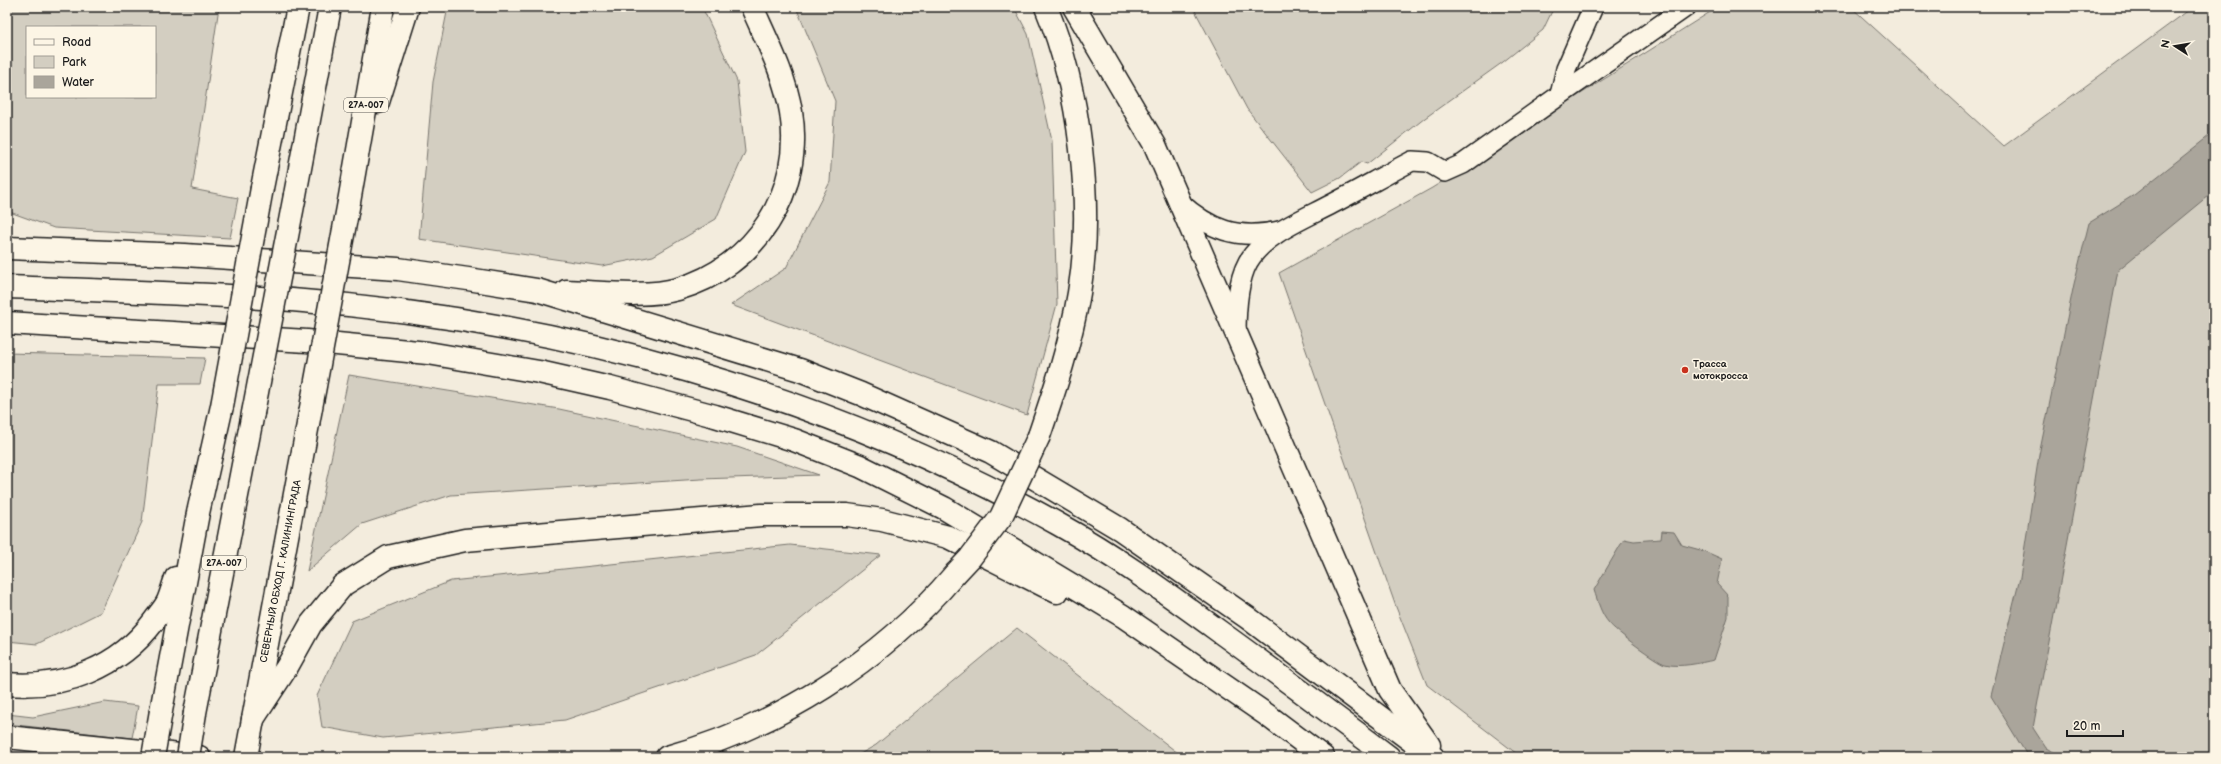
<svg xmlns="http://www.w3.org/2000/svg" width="2221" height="764" viewBox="0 0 2221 764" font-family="'Balsamiq Sans',sans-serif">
  <rect width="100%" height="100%" fill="#f3ecdd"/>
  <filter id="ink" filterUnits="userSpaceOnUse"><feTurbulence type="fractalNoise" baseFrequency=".025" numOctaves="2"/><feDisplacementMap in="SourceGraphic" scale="8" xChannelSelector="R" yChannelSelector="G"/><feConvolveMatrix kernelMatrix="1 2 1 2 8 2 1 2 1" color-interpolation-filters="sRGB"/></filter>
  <g filter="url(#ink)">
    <g fill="#d3cec1" stroke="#78756e" fill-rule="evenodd">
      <path d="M7,7H219L192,189L238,198L230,238L54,228L7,211ZM27,27H155V97H27Z"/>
      <polygon points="448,7 702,7 737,81 745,152 716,219 653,256 602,266 419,239 433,82"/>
      <polygon points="796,7 1014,7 1028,34 1052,141 1057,304 1027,415 731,305 786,268 830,182 835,101"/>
      <polygon points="1193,7 1554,7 1543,30 1503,62 1425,118 1367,164 1361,162 1340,178 1312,192 1247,109"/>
      <polygon points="1718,7 1851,7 2004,146 2193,7 2214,7 2214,757 1521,757 1427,685 1396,607 1279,273 1432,188"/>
      <polygon points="7,353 205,358 200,384 159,384 142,522 101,612 37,644 7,641"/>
      <polygon points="349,375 559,409 737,447 819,475 701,479 451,495 362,524 307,571"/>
      <polygon points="790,545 881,555 756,655 565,720 383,738 322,727 317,696 352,621 451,581"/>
      <polygon points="1017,628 1183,757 855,757 876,745"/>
      <polygon points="105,702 138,706 132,738 7,724 7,714 33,717"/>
    </g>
    <g fill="#aaa59b" stroke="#716e68">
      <polygon points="2214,132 2214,191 2118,270 2033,728 2046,748 2063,757 2028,757 1991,696 2020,578 2039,455 2074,284 2089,223 2134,195"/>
      <path d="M1662,531L1674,532L1682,545L1704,551L1722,559L1717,584L1728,596V617L1714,660C1700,663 1680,668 1665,664C1657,662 1615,631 1609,623C1601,614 1598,602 1594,590L1624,539L1634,541L1661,539Z"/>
    </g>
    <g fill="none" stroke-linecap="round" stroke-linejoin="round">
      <defs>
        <g id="minor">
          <polyline points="1560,95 1686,7"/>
          <path d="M1179,202C1210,230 1237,240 1279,231"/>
          <path d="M1236,334C1236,312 1237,282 1248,262C1264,234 1304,219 1332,204C1359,190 1385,175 1412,161L1428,162L1445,172L1463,164L1560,95L1566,69L1593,7"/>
        </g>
        <g id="highway">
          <polyline points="1074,7 1155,145 1390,690 1429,745"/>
          <polyline points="378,102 408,7"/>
          <polyline points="262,188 298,7"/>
          <polyline points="295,195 330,7"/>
          <polyline points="349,202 383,7"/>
          <polyline points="7,248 185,255 398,269 468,279 537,290 800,370 861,394 991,452 1120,529 1248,618 1433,757"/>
          <path d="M7,287C102,291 197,293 292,300C560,320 823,393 1058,524C1114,555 1168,594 1220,632C1277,673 1333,715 1389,757"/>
          <path d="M566,291C599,292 647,298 678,289C755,267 804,192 791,112C785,75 767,41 752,7"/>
          <polyline points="7,323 307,341 428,353 539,372 610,388 715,416 794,440 860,466 944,508 1123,616 1267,715 1323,757"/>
          <path d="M1039,436C1055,389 1071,342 1079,293C1094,206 1080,89 1046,7"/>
          <path d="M7,684C64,689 119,668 154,621C158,615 165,608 168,601C171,594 173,586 176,578"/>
          <polyline points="161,711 198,513 222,406"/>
          <polyline points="195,713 253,413"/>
          <polyline points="253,719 287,667 311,624 343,585 388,557 465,540 761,515 847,515 882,520 948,537 1057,592"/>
          <polyline points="7,737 199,757"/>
          <path id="s1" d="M246,757L308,424"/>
          <path d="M667,757C778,727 881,661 955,574"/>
        </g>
      </defs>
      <use href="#minor" stroke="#1c1c1c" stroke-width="22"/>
      <use href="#highway" stroke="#1c1c1c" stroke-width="25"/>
      <use href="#minor" stroke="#fcf5e5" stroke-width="19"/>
      <use href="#highway" stroke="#fcf5e5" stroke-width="22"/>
      <defs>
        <g id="highway-bridge">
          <polyline points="222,406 262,188"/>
          <polyline points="253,413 295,195"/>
          <polyline points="308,424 349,202"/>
          <polyline points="955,574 970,558 1001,517 1039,436"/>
          <polyline points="153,757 161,711"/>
          <polyline points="188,757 195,713"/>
        </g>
      </defs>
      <use href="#highway-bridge" stroke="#1c1c1c" stroke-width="25" stroke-linecap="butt"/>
      <use href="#highway-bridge" stroke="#fcf5e5" stroke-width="22"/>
    </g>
  </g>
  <circle fill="#c8321e" stroke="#fcf5e5" stroke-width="1.5" cx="1685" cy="370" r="4"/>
  <g text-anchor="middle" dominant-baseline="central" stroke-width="3" stroke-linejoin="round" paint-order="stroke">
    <g fill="#fcf5e5" stroke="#5f5d58" stroke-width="1">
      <rect x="344" y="98" width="44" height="14" rx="3"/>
      <rect x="202" y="556" width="44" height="14" rx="3"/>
    </g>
    <g font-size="9" font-weight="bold" fill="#1c1c1c">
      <text x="366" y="105">27А-007</text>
      <text x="224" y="563">27А-007</text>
    </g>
    <g font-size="10" font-weight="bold" fill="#1c1c1c" stroke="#fcf5e5" text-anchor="start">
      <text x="1693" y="364">Трасса<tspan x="1693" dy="12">мотокросса</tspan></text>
    </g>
    <g font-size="10" fill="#1c1c1c" stroke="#fcf5e5">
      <text stroke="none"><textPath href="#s1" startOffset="189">СЕВЕРНЫЙ ОБХОД Г. КАЛИНИНГРАДА</textPath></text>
    </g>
  </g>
  <rect width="2221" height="764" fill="none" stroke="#fcf5e5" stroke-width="24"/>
  <rect x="12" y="12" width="2197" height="740" fill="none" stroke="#1c1c1c" stroke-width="1.5" filter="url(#ink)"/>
  <rect x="26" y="26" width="130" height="72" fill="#fcf5e5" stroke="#a29e95"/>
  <rect x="34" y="39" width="20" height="6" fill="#fcf5e5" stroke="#a29e95"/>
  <text x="62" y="46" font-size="12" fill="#1c1c1c">Road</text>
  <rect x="34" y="56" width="20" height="12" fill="#d3cec1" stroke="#a29e95"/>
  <text x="62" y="66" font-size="12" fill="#1c1c1c">Park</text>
  <rect x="34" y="76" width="20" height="12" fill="#aaa59b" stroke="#a29e95"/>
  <text x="62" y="86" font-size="12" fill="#1c1c1c">Water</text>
  <g transform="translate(2175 46) rotate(282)" stroke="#fcf5e5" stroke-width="3" paint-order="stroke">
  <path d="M0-3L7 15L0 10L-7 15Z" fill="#1c1c1c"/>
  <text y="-6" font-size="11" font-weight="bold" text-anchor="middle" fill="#1c1c1c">N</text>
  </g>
  <path d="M2067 730v6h56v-6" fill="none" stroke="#1c1c1c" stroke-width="2"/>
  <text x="2073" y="730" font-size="12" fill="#1c1c1c" stroke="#fcf5e5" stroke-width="3" paint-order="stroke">20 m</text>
</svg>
